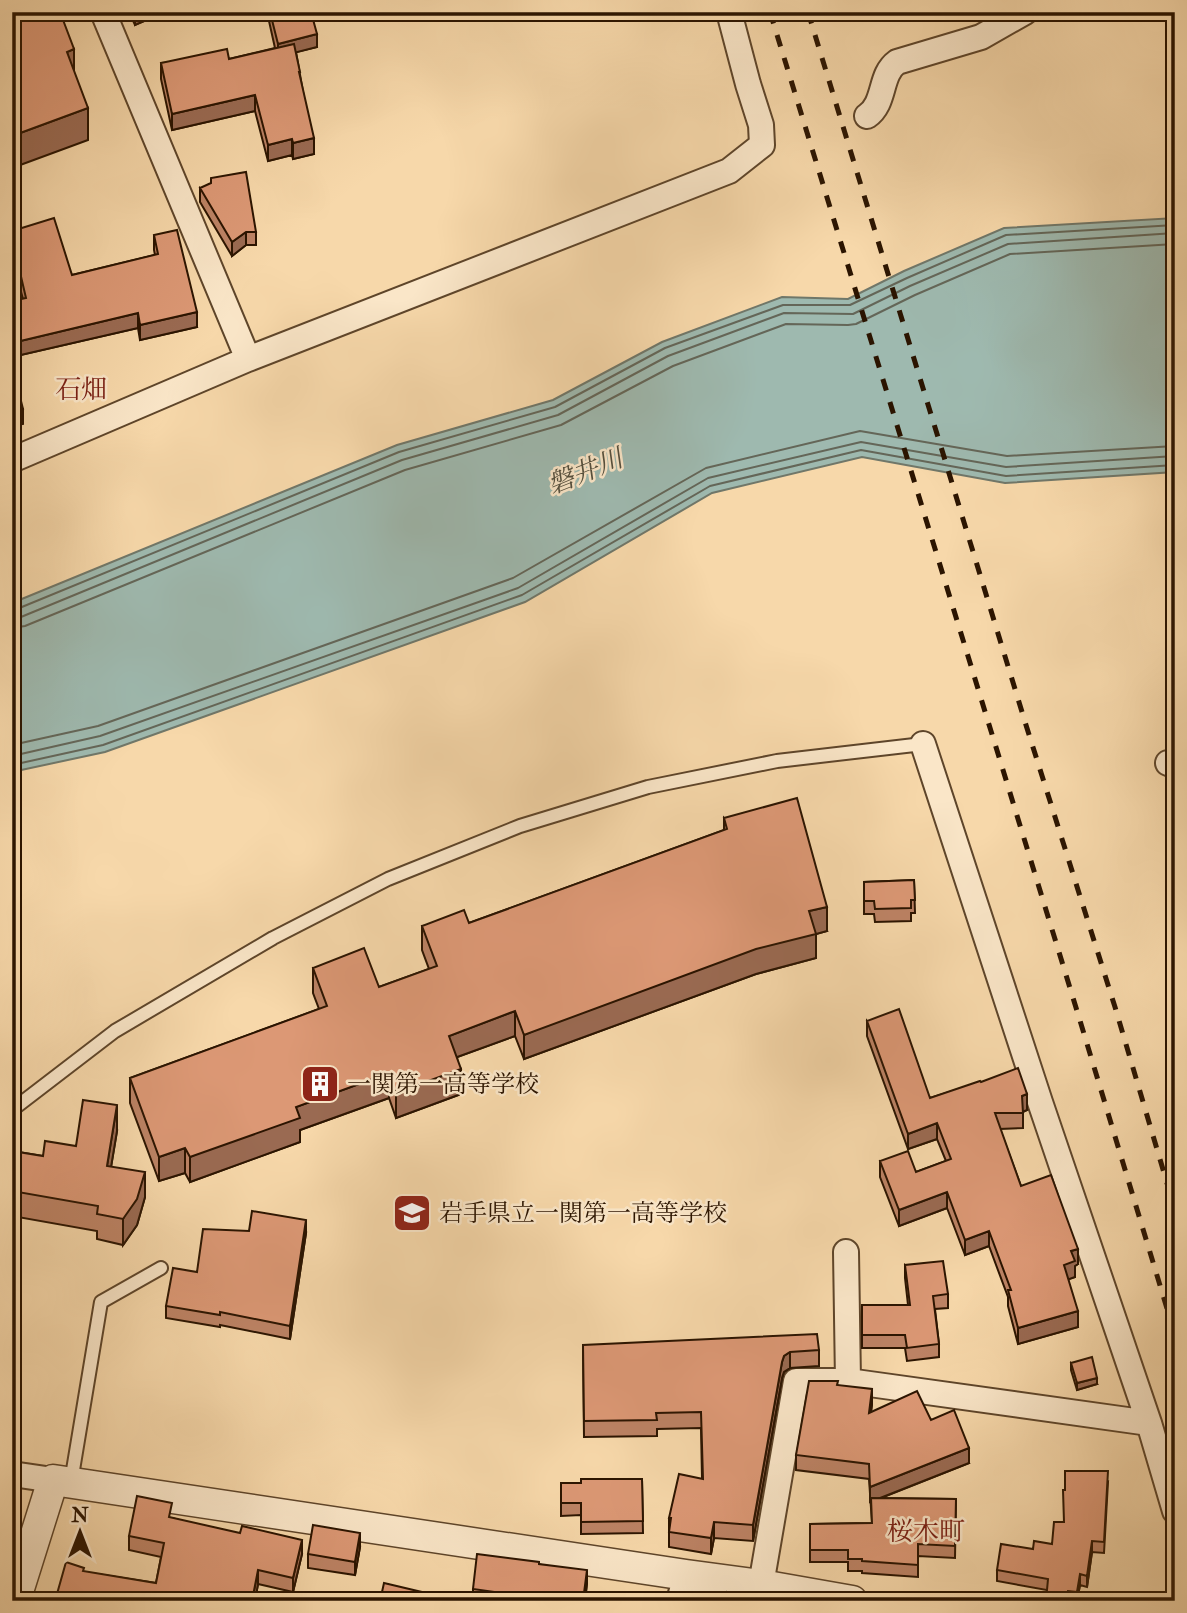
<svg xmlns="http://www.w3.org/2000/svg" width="1187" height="1613" viewBox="0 0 1187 1613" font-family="'IM FELL Double Pica','Noto Serif JP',serif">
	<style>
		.water { fill: #9eb9af; stroke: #707769; stroke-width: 2 }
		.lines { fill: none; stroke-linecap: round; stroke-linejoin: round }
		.shore { stroke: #646658; stroke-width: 2 }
		.service-casing { stroke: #5e452a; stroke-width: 16 }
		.minor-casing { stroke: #5e452a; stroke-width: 28 }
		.tertiary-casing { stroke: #5e452a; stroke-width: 33 }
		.service { stroke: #fae6c8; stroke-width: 12 }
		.minor { stroke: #fae6c8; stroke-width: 24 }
		.tertiary { stroke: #fae6c8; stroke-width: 30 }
		.rail { stroke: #2b1400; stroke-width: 5; stroke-dasharray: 12 12; stroke-linecap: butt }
		.wall { fill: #bd8365; stroke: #2b1400; stroke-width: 2 }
		.shaded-wall { fill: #9a6a52; stroke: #2b1400; stroke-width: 2 }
		.building { fill: #dc9875; stroke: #2b1400; stroke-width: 2 }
		.labels { text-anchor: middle; stroke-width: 5; stroke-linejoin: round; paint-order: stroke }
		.poi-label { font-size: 24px; fill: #2b1400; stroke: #fae6c8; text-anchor: start }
		.neighbourhood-label { font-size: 26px; fill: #7a1f14; stroke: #fae6c8 }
		.water-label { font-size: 26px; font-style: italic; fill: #534e3d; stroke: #fae6c8 }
	</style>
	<rect width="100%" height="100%" fill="#f7d8aa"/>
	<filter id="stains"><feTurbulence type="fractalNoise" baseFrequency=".00286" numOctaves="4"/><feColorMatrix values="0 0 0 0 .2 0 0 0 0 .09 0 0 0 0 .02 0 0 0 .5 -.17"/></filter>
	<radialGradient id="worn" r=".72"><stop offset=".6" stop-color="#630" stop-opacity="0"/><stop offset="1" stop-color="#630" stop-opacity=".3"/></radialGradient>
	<path class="water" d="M1175,218V472L1005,483L862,457L712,493L525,602L105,752L12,772V603L397,445L553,400L662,342L782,297L848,299L904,271L1004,228Z"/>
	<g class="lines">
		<path class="shore" d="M12,609H17L399,452L555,407L665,348L783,305H850L907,278L1006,235L1175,225
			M12,618L21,617L402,460L558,415L668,356L784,313L853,314L910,286L1008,244L1175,233
			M12,628L25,626L405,470L561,425L673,366L786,324L848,325L856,324L915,295L1010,254L1175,244
			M12,745L98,726L513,578L706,468L860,431L1007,456L1175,446
			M12,756L100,736L518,588L708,478L861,442L1006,467L1175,456
			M12,765L103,745L522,595L710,486L861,450L1006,476L1175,465"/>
		<defs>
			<path id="service" d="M12,1110L115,1031L273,938L388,879L520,826L648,787L777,761L923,744
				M71,1482L101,1302L161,1268"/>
			<path id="minor" d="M103,12L248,359
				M867,116C886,103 879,75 897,62L981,37L1025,12
				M12,460L248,359L729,171L762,145L761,125L748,84L729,12
				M923,744L1040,1102L1149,1423L1175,1511
				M1168,763L1175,766
				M846,1252L848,1381
				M12,1474L53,1480
				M761,1585L796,1381H848L1149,1423
				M679,1601L686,1575"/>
			<path id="tertiary" d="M15,1601L53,1480L686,1575L761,1585L852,1601"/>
		</defs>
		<use href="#service" class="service-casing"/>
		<use href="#minor" class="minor-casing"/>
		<use href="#tertiary" class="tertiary-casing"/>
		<use href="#service" class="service"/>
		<use href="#minor" class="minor"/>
		<use href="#tertiary" class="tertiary"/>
		<path class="rail" d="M770,12L1078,1014L1175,1335
			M808,12L1026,725L1115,1007L1175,1210"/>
	</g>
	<path class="wall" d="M129,12H165L135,25Z
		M267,12H311L317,47L296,52L314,154L293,159L292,155L268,161L255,111L172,130L161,79V63L229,59L275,48Z
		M200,188L256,232V245H246L232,256L200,202Z
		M12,231L72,275L155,255L154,250V235L197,327L140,340L138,328L12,357V301L23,299L12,260Z
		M724,818L827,931L816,934V958L756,974L524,1059L515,1036L457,1057L461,1094L396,1118L389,1098L300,1130V1142L190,1182L185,1173L159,1181L130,1103V1078L319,1009L313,993V968L379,987L429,969L422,950V926L469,923L724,830Z
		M914,880L915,913H911V921L875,922L874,914H864V882Z
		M867,1021L930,1098L981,1082L1027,1110L1023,1112V1128L1000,1129L1021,1186L1078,1264L1075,1266V1277L1068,1279L1078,1327L1018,1344L1008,1306V1297L989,1246L965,1255L947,1208L899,1226L880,1177V1161L916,1172L946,1161L937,1139L908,1149L867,1036Z
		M117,1131L111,1167L145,1197L137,1225L123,1245L97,1239V1231L12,1216V1151L43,1156L76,1146Z
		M306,1233L290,1339L220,1325V1327L166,1318V1306L197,1272Z
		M905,1265L948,1294V1308L935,1309L939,1344V1357L907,1361L905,1348H862V1305H908L905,1278Z
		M583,1345L819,1350V1366L790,1368L784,1372L782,1378L753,1541L714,1538L711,1554L669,1547V1518L702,1479L701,1428L657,1429V1436L584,1437Z
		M1071,1363L1097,1384L1077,1390L1071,1370Z
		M837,1385L872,1404L871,1412L931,1420L969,1463L881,1498L956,1499L955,1558L918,1556V1577L862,1573V1571H848V1562H810V1524L872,1523L869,1479L796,1470V1455Z
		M642,1479L643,1533L581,1534V1515L561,1516V1495L581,1483Z
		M1108,1482L1104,1553L1092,1552L1087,1587L1080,1585L1077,1601H1046L1047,1590L997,1581V1570L1033,1549L1052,1544L1063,1522Z
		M172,1518L302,1554L293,1592L258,1584L255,1601L84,1572L156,1583L161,1557L129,1550V1536Z
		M360,1547L355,1575L308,1568V1554Z
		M539,1564L587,1583L585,1601H473V1589Z"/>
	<path class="shaded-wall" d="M135,12H165L135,25Z
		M317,34V47L278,57V44Z
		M74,49V80L67,52Z
		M255,95V111L172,130V114Z
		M88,108V140L12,168V136Z
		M314,138V154L293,159V143Z
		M292,139V155L268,161V145Z
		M246,232V245L232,256V242Z
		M197,312V327L140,340V325Z
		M138,313V328L12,357V343Z
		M23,409V424L12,426V412Z
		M827,907V931L816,934V958L756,974L524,1059V1035L809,911Z
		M515,1011V1036L449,1060V1036Z
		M461,1069V1094L396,1118V1093Z
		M389,1073V1098L300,1130V1142L190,1182V1157L296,1107Z
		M1027,1094V1110L1022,1112V1096Z
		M117,1105V1131L107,1191V1166Z
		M937,1123V1139L908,1149V1134Z
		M185,1148V1173L159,1181V1157Z
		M145,1172V1197L137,1225L123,1245V1219Z
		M947,1192V1208L899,1226V1210Z
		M306,1220V1233L290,1339V1326Z
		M989,1231V1246L965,1255V1240Z
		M1078,1249V1264L1075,1266V1277L1064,1281V1265L1071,1251Z
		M1078,1311V1327L1018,1344V1328Z
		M790,1352V1368L784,1372L782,1378L753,1541V1525L782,1362L784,1356Z
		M1097,1378V1384L1077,1390V1383Z
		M872,1389V1404L869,1428V1413Z
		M969,1448V1463L870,1502V1487Z
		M714,1522V1538L711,1554V1538Z
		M360,1533V1547L355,1575V1562Z
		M302,1540V1554L293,1592V1578Z
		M1092,1541V1552L1087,1587V1576Z
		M258,1570V1584L255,1601H252Z
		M587,1570V1583L585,1601H583Z
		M1080,1574V1585L1077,1601V1592Z"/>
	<path class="building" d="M43,12H60L74,49L67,52L88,108L12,136V24Z
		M270,12H311L317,34L278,44Z
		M294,44L300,72H299L314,138L293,143L292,139L268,145L255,95L172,114L161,63L227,49L229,59Z
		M246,172L256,232H246L232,242L200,188L211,183V178Z
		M54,218L72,275L158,254L154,235L177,230L197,312L140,325L138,313L12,343V301L26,298L19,268L12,246V231Z
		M12,365L23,409L12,412Z
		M797,798L827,907L809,911L816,934L756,949L524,1035L515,1011L449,1036L461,1069L396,1093L389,1073L296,1107L300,1118L190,1157L185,1148L159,1157L130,1078L327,1006L313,968L364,948L379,987L437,966L422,926L464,910L469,923L727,829L724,818Z
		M914,880L915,900H911V908L875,909L874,901H864V882Z
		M899,1009L930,1098L980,1081L981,1082L1018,1068L1027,1094L1022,1096L1023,1113H995L1021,1186L1051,1175L1078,1249L1071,1251L1075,1261L1064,1265L1078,1311L1018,1328L1008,1290H1011L989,1231L965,1240L947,1192L899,1210L880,1161L908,1151L916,1172L951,1159L937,1123L908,1134L867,1021Z
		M83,1100L117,1105L107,1166L145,1172L137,1199L123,1219L97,1214L98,1206L12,1191V1151L43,1156L45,1141L76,1146Z
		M252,1211L306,1220L290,1326L220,1312V1315L166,1306L173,1268L197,1272L203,1229L249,1231Z
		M943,1261L948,1294L933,1296L939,1344L907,1348L905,1335H862V1305H910L905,1265Z
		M817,1334L819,1350L790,1352L784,1356L782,1362L753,1525L714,1522L711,1538L669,1532L671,1518H669L679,1474L703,1479L701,1412L656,1413L657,1420L584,1421L583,1345Z
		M1092,1357L1097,1378L1077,1383L1071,1363Z
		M809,1381H838L837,1385L872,1389L869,1413L917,1391L931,1420L954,1410L969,1448L870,1487L869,1464L796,1455Z
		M1065,1471H1108L1104,1542L1092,1541L1087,1576L1080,1574L1077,1592L1068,1591L1066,1601H1046L1048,1579L997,1570L1001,1544L1033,1549L1034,1541L1052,1544L1054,1522H1064L1063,1490H1065Z
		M581,1479H642L643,1521L581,1522V1503H561V1483H581Z
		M137,1496L172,1503L169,1517L240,1533L242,1526L302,1540L293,1578L258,1570L252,1601H55L66,1562L84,1568L83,1571L156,1583L164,1543L129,1536Z
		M871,1498L956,1499L955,1546L918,1544V1565L862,1561V1559H848V1550H810V1524L872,1523Z
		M313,1525L360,1533L355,1562L308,1554Z
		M477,1554L539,1562V1564L587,1570L583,1601H493L495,1592L473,1589Z
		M384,1583L422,1592L419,1601H380Z
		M727,1592L751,1596V1601H699L701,1593L726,1598Z"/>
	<defs>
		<symbol id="building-square" viewBox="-11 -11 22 22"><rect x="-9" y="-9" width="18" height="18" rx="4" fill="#8f2418" stroke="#fae6c8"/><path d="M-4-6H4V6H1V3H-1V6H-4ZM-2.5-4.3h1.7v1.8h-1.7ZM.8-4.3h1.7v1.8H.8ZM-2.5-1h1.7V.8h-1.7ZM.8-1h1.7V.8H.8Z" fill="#fff"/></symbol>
		<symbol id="school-square" viewBox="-11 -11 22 22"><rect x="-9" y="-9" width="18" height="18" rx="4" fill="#8f2418" stroke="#fae6c8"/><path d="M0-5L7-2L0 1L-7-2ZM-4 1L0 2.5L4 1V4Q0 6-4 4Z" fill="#fff"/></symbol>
	</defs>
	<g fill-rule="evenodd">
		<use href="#building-square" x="298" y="1062" width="44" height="44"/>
		<use href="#school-square" x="390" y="1191" width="44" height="44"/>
	</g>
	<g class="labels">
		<g class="poi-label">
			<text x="347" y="1092">一関第一高等学校</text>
			<text x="439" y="1221">岩手県立一関第一高等学校</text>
		</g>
		<g class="neighbourhood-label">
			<text x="81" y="398">石畑</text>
			<text x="926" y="1540">桜木町</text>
		</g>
		<g class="water-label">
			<text transform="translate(585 471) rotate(-22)" y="9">磐井川</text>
		</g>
	</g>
	<rect width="1187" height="1613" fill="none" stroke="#f7d8aa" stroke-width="42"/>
	<rect x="14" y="14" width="1159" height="1585" fill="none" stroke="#2b1400" stroke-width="3.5"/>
	<rect x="21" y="21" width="1145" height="1571" fill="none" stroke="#2b1400" stroke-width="2"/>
	<g transform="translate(80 1532)" stroke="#fae6c8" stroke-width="5" paint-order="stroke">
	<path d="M0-5L12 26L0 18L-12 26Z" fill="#2b1400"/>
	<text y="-10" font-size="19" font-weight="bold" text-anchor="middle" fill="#2b1400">N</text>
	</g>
	<rect width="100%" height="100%" filter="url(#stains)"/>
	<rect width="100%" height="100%" fill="url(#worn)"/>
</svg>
